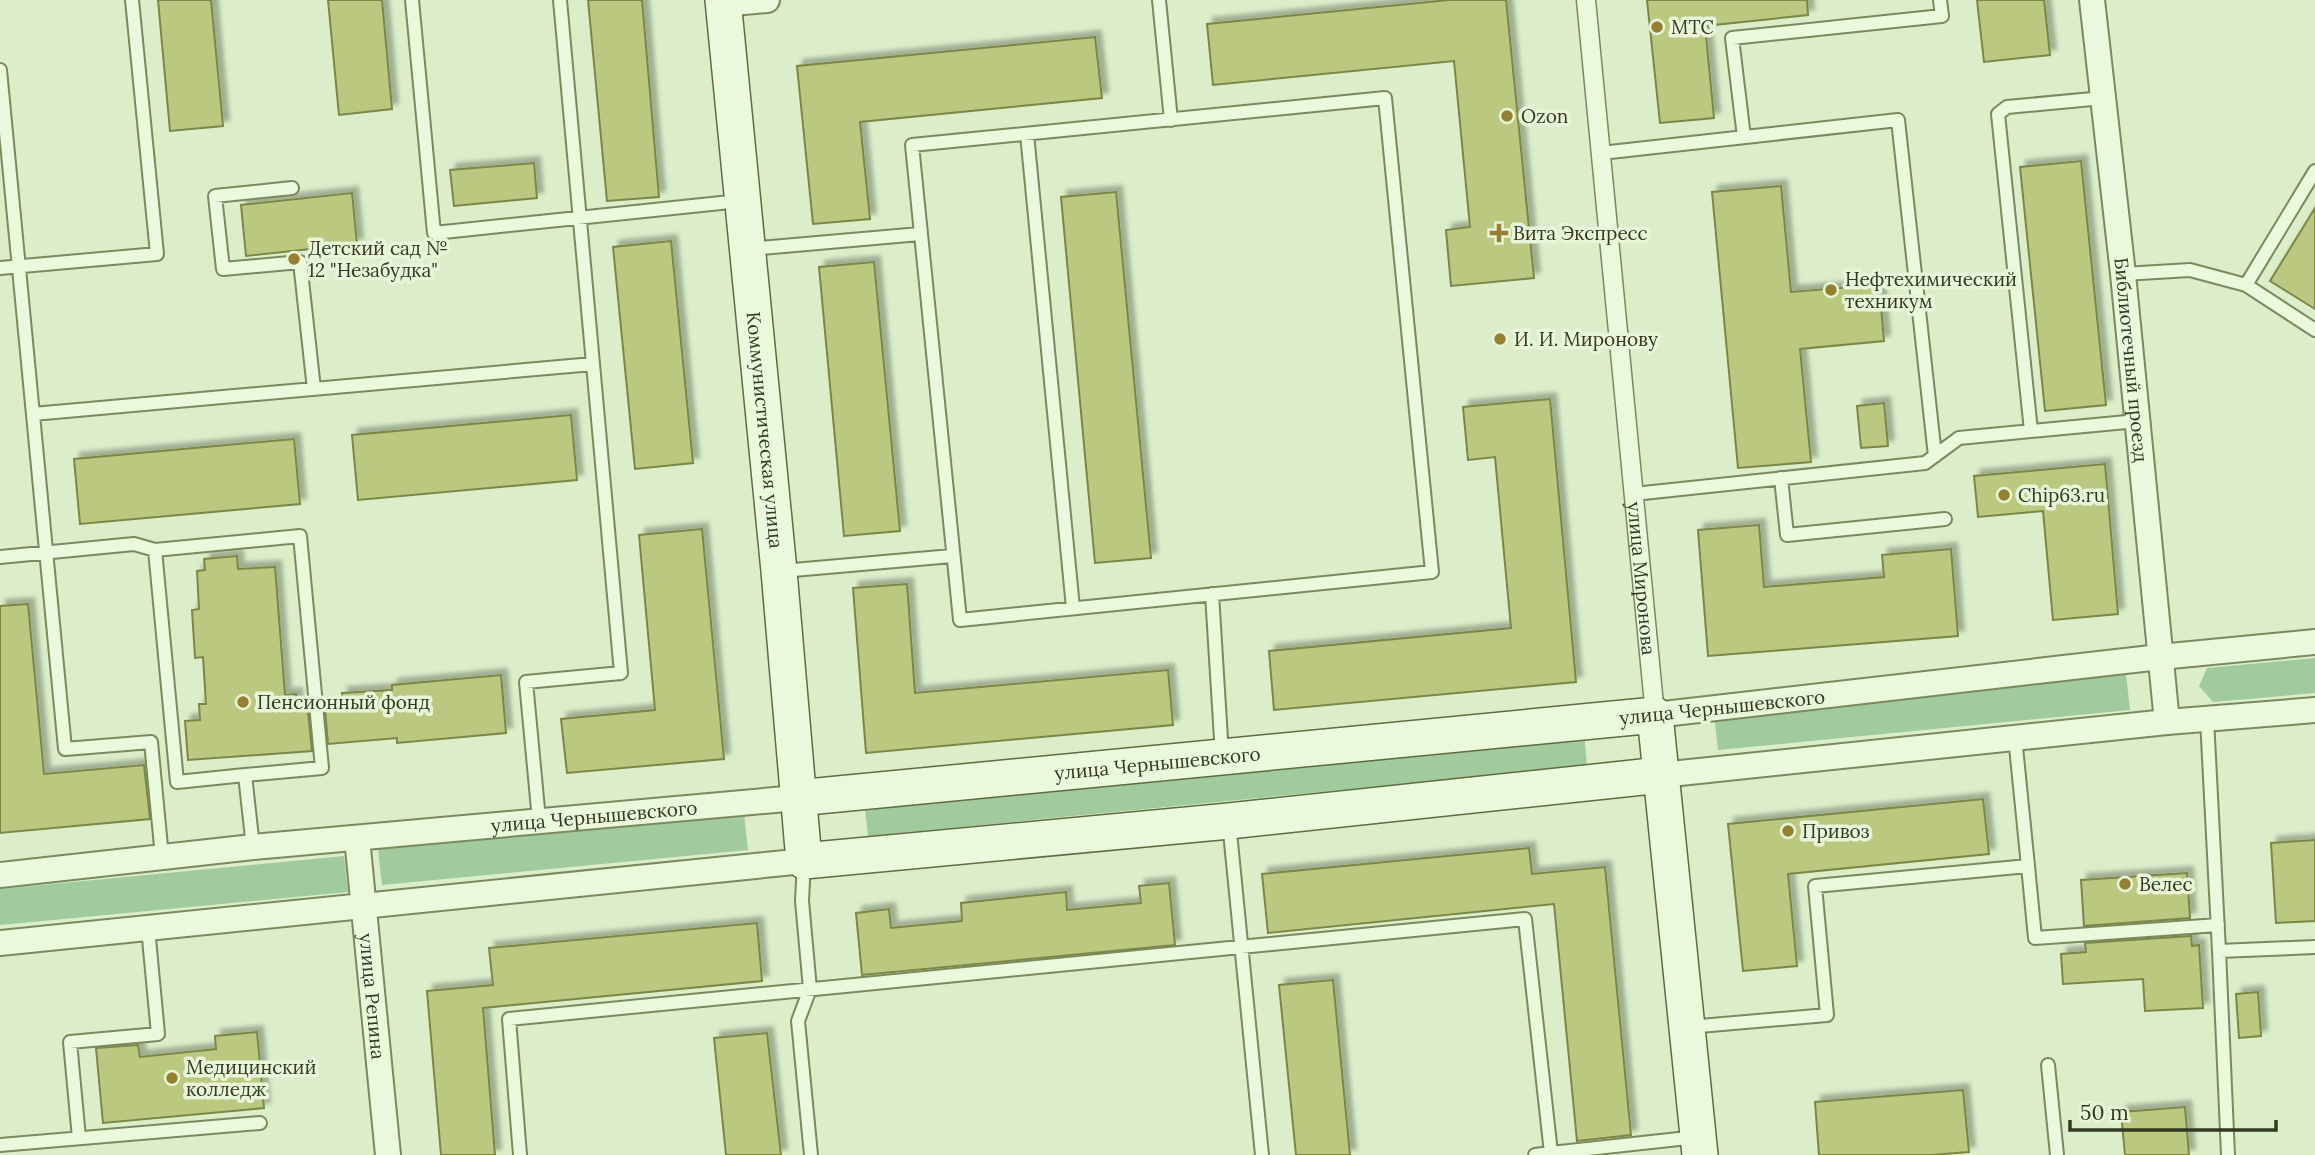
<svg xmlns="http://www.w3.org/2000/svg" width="2315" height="1155" viewBox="0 0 2315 1155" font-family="Lora,serif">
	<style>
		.green { fill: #a1cb9d }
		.building { fill: #bbc980; stroke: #7b8745; stroke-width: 2; filter: url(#shadow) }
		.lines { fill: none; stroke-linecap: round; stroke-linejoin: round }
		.service-casing { stroke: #7b895e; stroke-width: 16 }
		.pedestrian-casing { stroke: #7b895e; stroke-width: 21 }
		.minor-casing { stroke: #7b895e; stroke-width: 28 }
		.secondary-casing { stroke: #5f6b41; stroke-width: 38 }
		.service { stroke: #eaf8dc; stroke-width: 12 }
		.pedestrian { stroke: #eaf8dc; stroke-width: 18 }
		.minor { stroke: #eaf8dc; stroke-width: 24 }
		.secondary { stroke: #eaf8dc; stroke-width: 35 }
		.poi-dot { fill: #957f30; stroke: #e7f5d8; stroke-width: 2.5 }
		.labels { text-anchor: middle; stroke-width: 7; stroke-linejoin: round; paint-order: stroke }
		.poi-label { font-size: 19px; fill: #333a21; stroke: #e7f5d8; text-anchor: start }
		.street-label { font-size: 19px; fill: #333a21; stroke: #e7f5d8 }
	</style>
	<defs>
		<filter id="shadow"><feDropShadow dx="6" dy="-6" stdDeviation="2" flood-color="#0004"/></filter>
	</defs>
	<rect width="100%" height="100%" fill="#dbedc9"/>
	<path class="green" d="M2315,658V693L2213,702L2199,686L2207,668Z
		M2126,674L2130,710L1718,750L1714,714Z
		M1584,731L1587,766L868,836L864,800Z
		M744,814L748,850L382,885L378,849Z
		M344,856L348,892L0,925V889Z"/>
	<path class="building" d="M158,0H211L223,126L170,131Z
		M328,0H382L392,109L339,115Z
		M588,0H642L659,197L607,201Z
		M1449,0H1506L1534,278L1451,286L1446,230L1470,227L1454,61L1213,85L1207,24Z
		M1647,0H1807L1808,15L1705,26L1714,118L1660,123Z
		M1977,0H2044L2050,55L1984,62Z
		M1095,37L1102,98L860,122L870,219L813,224L797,66Z
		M2081,161L2106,405L2045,411L2020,167Z
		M534,163L537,198L454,206L450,170Z
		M1781,186L1791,292L1879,285L1884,341L1800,349L1811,462L1738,468L1712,192Z
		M1116,192L1151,558L1095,563L1061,197Z
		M352,193L357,244L246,256L241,205Z
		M2315,208V309L2270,281Z
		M671,241L693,463L635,469L613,247Z
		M874,262L900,531L844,536L819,267Z
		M1550,399L1576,682L1274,710L1269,651L1511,628L1495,457L1468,460L1463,407Z
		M1884,403L1888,446L1861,448L1857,406Z
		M571,415L577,480L358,500L352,435Z
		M294,439L300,504L80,524L74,459Z
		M2105,464L2118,614L2053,620L2043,511L1978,517L1974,476Z
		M1759,525L1764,587L1884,577L1882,555L1951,549L1958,636L1708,656L1698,530Z
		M702,529L724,759L567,773L561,719L655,710L639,535Z
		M237,556L238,569L275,567L285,695L296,694L297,711H308L312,751L188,760L185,721L200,720L199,704H206L203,657L195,658L192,610L199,609L197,571L205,570L204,559Z
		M907,584L915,693L1168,670L1173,725L866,753L853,588Z
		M28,604L44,774L144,765L150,819L0,833V606Z
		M501,675L506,733L397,743V738L328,744L325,710L343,709L342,693L392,690V685Z
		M1983,799L1989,854L1788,874L1797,966L1743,971L1728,824Z
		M2315,840V921L2276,923L2271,843Z
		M1529,848L1532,874L1605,867L1631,1135L1577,1141L1554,904L1268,933L1262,874Z
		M2187,873L2190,918L2084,926L2081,880Z
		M1169,883L1175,945L862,975L856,913L889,909L891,928L962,921L961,903L1066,892L1067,910L1141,903L1139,886Z
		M757,923L762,981L483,1008L495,1155H441L427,991L493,985L489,948Z
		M2191,936L2192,946L2199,945L2203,1008L2145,1011L2143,979L2063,984L2061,954L2086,952L2085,943Z
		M1333,980L1350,1155H1296L1279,985Z
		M2258,992L2261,1036L2239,1038L2236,994Z
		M257,1032L264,1108L103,1123L96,1048L138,1045L140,1057L216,1049L215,1036Z
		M767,1033L781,1155H726L714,1038Z
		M1963,1090L1969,1152L1931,1155H1819L1815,1102Z
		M2185,1107L2189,1155H2125L2121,1112Z"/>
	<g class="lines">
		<defs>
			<path id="service" d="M412,0L434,233L740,201
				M1159,0L1171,120
				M0,70L65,749L151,742L162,857
				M1385,98L1432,572L960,620L912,145Z
				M1027,134L1073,608
				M1744,137L1732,38L1942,16L1940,0
				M1601,153L1898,120L1935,456
				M292,188L215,196L223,269L300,262L314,389
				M749,249L920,234
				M0,268L157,254L132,0
				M2123,274L2190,270L2246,285L2315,330
				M2246,285L2315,171
				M33,414L593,364
				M2031,431L1998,114L2007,107L2103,98
				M1781,478L1787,535L1945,519
				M1634,494L1925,463L1959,438L2137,421
				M0,557L134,544L155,550
				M782,571L952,556
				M1212,594L1222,755
				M2207,719L2219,951L2315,947
				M245,775L177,782L155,550L300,536L322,768L245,775L253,847
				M539,820L526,682L621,673L560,0
				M1229,822L1262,1155
				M804,861L802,901L810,989L798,1021L811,1155
				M2028,866L2035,938L2218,925
				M2219,951L2228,1155
				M1688,1027L1827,1015L1815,886L2028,866L2015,737
				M2048,1065L2057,1155
				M79,1138L70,1042L158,1034L148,928
				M0,1145L260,1123
				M520,1155L509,1019L1525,919L1551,1153L1697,1137
				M1535,1155L1551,1153"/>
			<g id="pedestrian">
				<path id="s1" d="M1586,0L1655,715"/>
			</g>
			<g id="minor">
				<path id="s2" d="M2092,0L2123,274L2167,722"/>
				<path d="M723,4L767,0"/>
				<path d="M1655,715L2160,657L2315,642"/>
				<path d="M1661,775L2167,722L2315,710"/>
				<path id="s3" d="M357,838L388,1155"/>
				<path id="s4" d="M0,875L253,847L797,798"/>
				<path d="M0,943L804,861"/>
			</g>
			<g id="secondary">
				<path id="s5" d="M723,0L779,571L804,861L1229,821L1661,775"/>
				<path id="s6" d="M797,798L1655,715L1700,1155"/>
			</g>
		</defs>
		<use href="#service" class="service-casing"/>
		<use href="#pedestrian" class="pedestrian-casing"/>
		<use href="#minor" class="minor-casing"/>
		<use href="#secondary" class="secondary-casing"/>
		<use href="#service" class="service"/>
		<use href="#pedestrian" class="pedestrian"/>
		<use href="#minor" class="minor"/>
		<use href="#secondary" class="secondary"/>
	</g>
	<g class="poi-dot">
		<circle cx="1657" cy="27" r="7"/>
		<circle cx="1507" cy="116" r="7"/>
		<path d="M1495.5 222.5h7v7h7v7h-7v7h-7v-7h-7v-7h7z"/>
		<circle cx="294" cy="259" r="7"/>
		<circle cx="1831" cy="290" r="7"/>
		<circle cx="1500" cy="339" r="7"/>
		<circle cx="2004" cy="495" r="7"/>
		<circle cx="243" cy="702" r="7"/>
		<circle cx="1788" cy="831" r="7"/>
		<circle cx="2125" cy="884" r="7"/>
		<circle cx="172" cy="1078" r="7"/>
	</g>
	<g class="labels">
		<g class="poi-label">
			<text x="1671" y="34">МТС</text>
			<text x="1521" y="123">Ozon</text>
			<text x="1513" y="240">Вита Экспресс</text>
			<text x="308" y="255">Детский сад №<tspan x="308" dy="22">12 "Незабудка"</tspan></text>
			<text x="1845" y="286">Нефтехимический<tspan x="1845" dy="22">техникум</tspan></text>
			<text x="1514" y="346">И. И. Миронову</text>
			<text x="2018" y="502">Chip63.ru</text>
			<text x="257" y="709">Пенсионный фонд</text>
			<text x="1802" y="838">Привоз</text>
			<text x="2139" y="891">Велес</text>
			<text x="186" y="1074">Медицинский<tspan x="186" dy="22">колледж</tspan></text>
		</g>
		<g class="street-label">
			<text dy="7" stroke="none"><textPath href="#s2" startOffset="362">Библиотечный проезд</textPath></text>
			<text dy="7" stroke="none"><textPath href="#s5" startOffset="432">Коммунистическая улица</textPath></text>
			<text dy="7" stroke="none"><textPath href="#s1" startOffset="581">улица Миронова</textPath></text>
			<text transform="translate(1722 707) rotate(-6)" y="7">улица Чернышевского</text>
			<text dy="7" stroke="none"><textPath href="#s6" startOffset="362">улица Чернышевского</textPath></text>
			<text dy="7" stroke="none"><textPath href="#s4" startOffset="597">улица Чернышевского</textPath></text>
			<text dy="7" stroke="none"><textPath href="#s3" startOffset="159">улица Репина</textPath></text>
		</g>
	</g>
	<path d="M2070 1120v10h206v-10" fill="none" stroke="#333a21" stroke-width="3.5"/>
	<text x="2080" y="1120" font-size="21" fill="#333a21" stroke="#e7f5d8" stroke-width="5" paint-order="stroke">50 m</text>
</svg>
